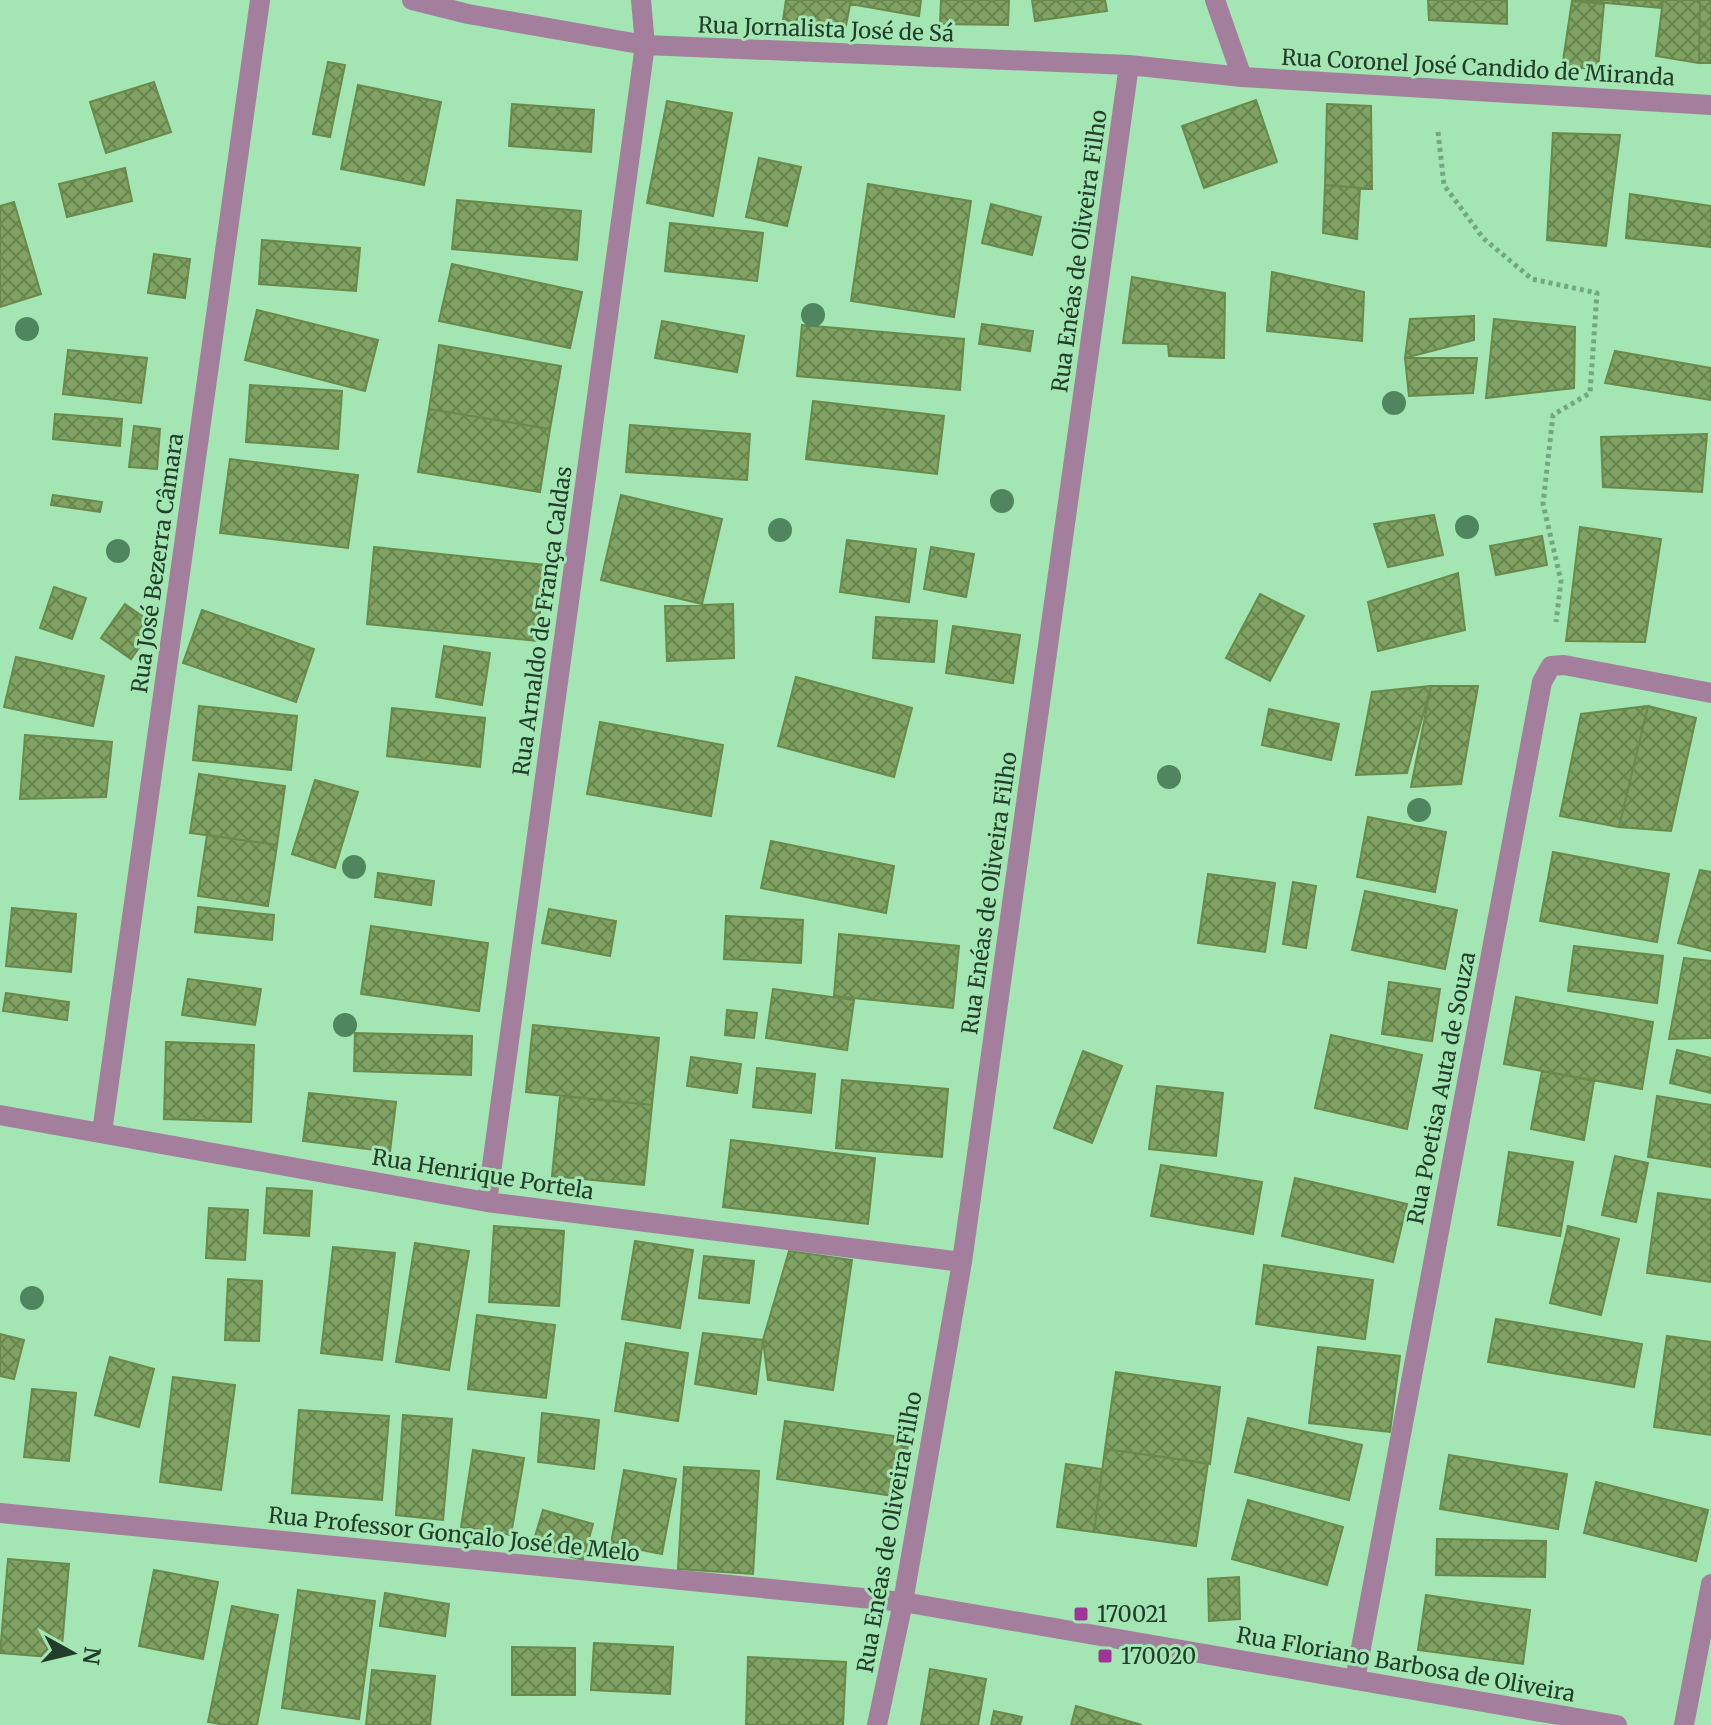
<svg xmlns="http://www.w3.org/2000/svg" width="1711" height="1725" viewBox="0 0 1711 1725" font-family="Merriweather,serif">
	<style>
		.building { fill: url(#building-cross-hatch); stroke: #698a4b; stroke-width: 2 }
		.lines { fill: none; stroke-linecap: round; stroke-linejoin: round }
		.path { stroke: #73a780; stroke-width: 5; stroke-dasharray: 4 4; stroke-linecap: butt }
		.minor { stroke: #a37e9d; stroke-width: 20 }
		.tree { fill: #50865f }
		.poi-dot { fill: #9f3596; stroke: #a3e6b3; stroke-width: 3 }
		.labels { text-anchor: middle; stroke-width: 6; stroke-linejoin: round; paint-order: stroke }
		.street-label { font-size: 22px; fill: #223d29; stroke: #a3e6b3 }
		.poi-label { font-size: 22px; fill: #223d29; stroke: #a3e6b3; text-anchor: start }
	</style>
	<defs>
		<pattern id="building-cross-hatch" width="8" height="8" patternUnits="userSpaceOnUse" patternTransform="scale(2)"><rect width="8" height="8" fill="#80a262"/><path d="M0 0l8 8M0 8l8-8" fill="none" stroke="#688551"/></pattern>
	</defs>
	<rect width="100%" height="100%" fill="#a3e6b3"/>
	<path class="building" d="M786,0H851L845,30L783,20Z
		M851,0H921L919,16L850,4Z
		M941,0H1009L1008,25L940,24Z
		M1032,0H1105L1107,11L1035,21Z
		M1428,0H1507V24L1429,20Z
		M1573,0H1663L1661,8Z
		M1663,0H1700L1699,63L1656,56Z
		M1700,0H1711V63H1699Z
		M1572,1L1604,4L1598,69L1562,67Z
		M328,62L345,65L330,137L313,134Z
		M154,82L171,132L106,153L90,102Z
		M358,85L441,102L424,185L341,169Z
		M1256,100L1277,162L1204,188L1182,126Z
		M667,101L732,113L713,216L647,203Z
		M512,104L594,110L591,152L509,146Z
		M1327,104L1371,106L1372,189L1325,185Z
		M1553,133L1620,135L1606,246L1547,240Z
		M759,158L801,167L787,226L746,217Z
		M125,168L132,201L67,217L59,184Z
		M868,184L971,201L954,317L851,301Z
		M1325,185L1360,188L1357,239L1323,233Z
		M1630,194L1711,206V247L1626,238Z
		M457,200L581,211L577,260L452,249Z
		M14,202L41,294L0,307V206Z
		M991,204L1041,217L1032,255L982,243Z
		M670,223L763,233L757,281L665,271Z
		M262,240L360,248L356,291L259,284Z
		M154,254L190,259L185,298L148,293Z
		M452,264L582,292L570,348L439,321Z
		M1272,272L1364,292L1362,341L1267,331Z
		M1132,277L1225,293L1224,358L1169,356L1168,344L1123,343Z
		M257,310L378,340L365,391L245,360Z
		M1474,316V340L1405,358L1410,319Z
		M1494,319L1575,327L1574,388L1486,398Z
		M662,321L744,336L737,372L655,358Z
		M982,324L1033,331L1030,351L979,344Z
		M802,325L964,339L960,390L797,376Z
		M439,345L561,366L550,429L429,409Z
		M68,350L147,358L141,403L63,394Z
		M1615,351L1711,368V400L1605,383Z
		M1405,358H1477L1473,393L1409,396Z
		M250,385L342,391L338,449L246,442Z
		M813,401L944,416L937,474L806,459Z
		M429,409L550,429L540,492L418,472Z
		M55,414L122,419L120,446L53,439Z
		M630,425L750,434L747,480L626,472Z
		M134,426L160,429L157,469L129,467Z
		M1707,434L1702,492L1603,487L1601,437Z
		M230,459L358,475L348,548L220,533Z
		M53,495L102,502L100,512L51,505Z
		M621,495L722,519L702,604L601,580Z
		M1434,515L1443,555L1388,567L1374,524Z
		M1580,527L1661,539L1645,642L1566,641Z
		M1542,536L1547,565L1496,575L1490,546Z
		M847,540L916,549L909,602L840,592Z
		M374,547L545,565L537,641L367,624Z
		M931,547L974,554L966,597L924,589Z
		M1458,573L1465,630L1378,651L1368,602Z
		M54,587L86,598L72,639L40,628Z
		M1260,594L1304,616L1270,681L1226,658Z
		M125,604L155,625L131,659L101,638Z
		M733,604L734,658L667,661L665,606Z
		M202,610L314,649L296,702L183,663Z
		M876,617L937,621L934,662L873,658Z
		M953,626L1020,635L1013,683L946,673Z
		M444,646L490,653L482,705L436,697Z
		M16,657L104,676L93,726L4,707Z
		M796,677L912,708L894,777L778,746Z
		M1431,686L1407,773L1356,775L1372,692Z
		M1431,686H1478L1461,784L1411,787Z
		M199,706L297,716L291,770L193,760Z
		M1648,706L1619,827L1560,816L1581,714Z
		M1648,706L1696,718L1671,831L1619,827Z
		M392,708L485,718L480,767L387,756Z
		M1269,709L1339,724L1331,760L1262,745Z
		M600,722L723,745L711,816L587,794Z
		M25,735L112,742L106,797L20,799Z
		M199,774L285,786L277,845L190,833Z
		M315,780L358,792L335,868L292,854Z
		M1368,817L1446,832L1435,892L1357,877Z
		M207,835L277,845L268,906L198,896Z
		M771,841L894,866L886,913L761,888Z
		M1553,852L1669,874L1657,942L1540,921Z
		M1700,870L1711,872V951L1678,943Z
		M378,873L434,881L431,905L375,897Z
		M1208,874L1275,883L1265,952L1198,943Z
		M1293,882L1316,886L1306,948L1283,944Z
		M1365,891L1457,910L1445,969L1352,950Z
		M198,907L274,915L272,940L195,932Z
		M12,908L76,914L71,972L6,966Z
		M549,909L616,921L610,956L542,943Z
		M726,916L803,920L801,963L724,959Z
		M371,926L488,943L479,1011L361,994Z
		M839,934L959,946L953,1008L834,996Z
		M1574,946L1663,956L1657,1003L1568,991Z
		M1684,958L1711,961V1038L1669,1039Z
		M188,979L261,989L255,1025L182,1015Z
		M1389,982L1440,989L1432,1041L1382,1034Z
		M773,989L854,1000L847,1050L766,1038Z
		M6,993L69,1002L67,1020L3,1011Z
		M1516,997L1653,1022L1642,1089L1504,1064Z
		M727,1010L757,1013L754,1038L725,1035Z
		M533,1025L659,1038L652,1105L526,1092Z
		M355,1033L472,1036L471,1075L354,1071Z
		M1331,1035L1422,1055L1407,1129L1315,1108Z
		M166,1042L254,1045L251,1122L164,1119Z
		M1677,1050L1711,1058V1093L1670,1083Z
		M1083,1051L1122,1066L1092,1143L1054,1128Z
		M691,1057L741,1064L737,1093L687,1086Z
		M757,1068L815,1074L811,1113L753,1107Z
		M1542,1071L1594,1081L1584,1140L1531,1129Z
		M842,1080L948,1089L942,1157L836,1148Z
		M1157,1086L1223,1093L1216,1156L1149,1149Z
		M309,1093L396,1102L390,1152L303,1141Z
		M560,1096L652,1105L644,1185L552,1176Z
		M1657,1096L1711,1105V1167L1648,1157Z
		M731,1140L875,1158L868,1224L723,1207Z
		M1509,1152L1573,1162L1560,1236L1498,1225Z
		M1615,1156L1648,1163L1636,1222L1602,1215Z
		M1161,1165L1262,1182L1253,1234L1151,1216Z
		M1295,1178L1407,1204L1393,1262L1282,1236Z
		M267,1188L312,1191L309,1236L264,1233Z
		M1658,1193L1711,1200V1282L1647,1273Z
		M209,1208L248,1210L245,1260L206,1258Z
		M494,1226L564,1231L559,1306L489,1302Z
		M1568,1226L1619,1239L1601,1315L1550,1303Z
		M635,1241L693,1250L680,1328L622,1319Z
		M415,1243L469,1251L449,1370L396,1362Z
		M333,1247L395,1253L382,1360L321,1353Z
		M789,1251L852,1260L833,1390L768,1380L763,1340Z
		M704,1256L754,1261L749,1303L699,1298Z
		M1264,1265L1373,1280L1365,1339L1256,1324Z
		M228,1279L262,1281L259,1341L225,1340Z
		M477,1315L555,1325L546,1398L468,1389Z
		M1496,1319L1642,1344L1634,1387L1488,1362Z
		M703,1333L763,1340L756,1394L695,1384Z
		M0,1334L24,1340L14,1379L0,1376Z
		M1667,1336L1711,1342V1435L1654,1427Z
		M626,1343L688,1353L678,1421L615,1411Z
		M1318,1347L1400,1356L1390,1432L1309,1423Z
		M110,1357L154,1369L139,1427L95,1415Z
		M1116,1372L1220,1387L1210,1464L1105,1449Z
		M173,1377L235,1385L221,1490L160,1482Z
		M32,1389L76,1393L69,1461L24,1457Z
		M299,1410L389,1416L382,1500L292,1493Z
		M542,1413L599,1420L594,1469L538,1462Z
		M403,1415L452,1419L443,1520L396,1515Z
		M1248,1418L1362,1445L1349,1500L1235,1472Z
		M785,1421L909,1438L901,1497L777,1479Z
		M1105,1449L1208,1463L1196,1546L1094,1532Z
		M473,1450L524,1458L511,1535L461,1527Z
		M1449,1455L1567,1474L1558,1529L1440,1509Z
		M1066,1464L1102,1469L1094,1532L1057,1527Z
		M684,1467L759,1471L753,1574L678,1569Z
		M624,1470L676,1479L662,1554L611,1544Z
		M1596,1482L1708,1510L1696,1561L1584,1533Z
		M1248,1500L1343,1527L1327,1585L1232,1559Z
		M543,1510L593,1524L583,1560L532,1546Z
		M1437,1539L1546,1541L1545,1577L1436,1575Z
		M8,1559L69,1564L61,1658L0,1653Z
		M154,1570L218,1582L203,1659L139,1646Z
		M1239,1577L1240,1619L1209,1621L1208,1579Z
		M298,1590L375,1601L359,1719L282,1708Z
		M385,1593L449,1604L445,1636L380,1626Z
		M1426,1595L1530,1610L1523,1664L1418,1650Z
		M232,1606L278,1615L257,1725H226L208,1722Z
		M594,1643L673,1647L670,1694L591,1690Z
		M512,1647L575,1648V1695H512Z
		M748,1657L846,1662L843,1725H746Z
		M930,1669L986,1679L978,1725H921Z
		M372,1670L435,1676L430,1725H366Z
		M1076,1706L1142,1725H1071Z
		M994,1711L1022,1717L1020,1725H991Z"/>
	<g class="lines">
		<path class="path" d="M1438,132L1444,185L1483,238L1532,279L1597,293L1590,393L1553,415L1543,504L1561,581L1556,622"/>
		<path class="minor" d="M412,0L468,14L645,45L1129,65L1242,77L1711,105
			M1215,0L1242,77
			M0,1115L487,1202L962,1262
			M102,1132L260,0
			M487,1202L645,45L641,0
			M0,1513L903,1602L1617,1725
			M1355,1680L1542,682L1551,666L1564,665L1711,693
			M877,1725L903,1602L962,1262L1129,65
			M1684,1725L1711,1584"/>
	</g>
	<g class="tree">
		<circle cx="813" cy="315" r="12"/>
		<circle cx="27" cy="329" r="12"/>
		<circle cx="1394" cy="403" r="12"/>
		<circle cx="1002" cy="501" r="12"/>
		<circle cx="1467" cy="527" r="12"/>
		<circle cx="780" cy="530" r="12"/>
		<circle cx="118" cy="551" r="12"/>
		<circle cx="1169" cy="777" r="12"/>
		<circle cx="1419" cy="810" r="12"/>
		<circle cx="354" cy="867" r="12"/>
		<circle cx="345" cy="1025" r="12"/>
		<circle cx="32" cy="1298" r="12"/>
	</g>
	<g class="poi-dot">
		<rect x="1073" y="1606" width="16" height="16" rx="4"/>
		<rect x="1097" y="1648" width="16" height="16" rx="4"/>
	</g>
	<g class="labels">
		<g class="street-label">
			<text transform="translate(826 29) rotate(2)" y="8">Rua Jornalista José de Sá</text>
			<text transform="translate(1478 67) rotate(3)" y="8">Rua Coronel José Candido de Miranda</text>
			<text transform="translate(1079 251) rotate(-82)" y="8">Rua Enéas de Oliveira Filho</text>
			<text transform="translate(157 563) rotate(-82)" y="8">Rua José Bezerra Câmara</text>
			<text transform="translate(542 621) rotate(-82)" y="8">Rua Arnaldo de França Caldas</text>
			<text transform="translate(989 893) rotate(-82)" y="8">Rua Enéas de Oliveira Filho</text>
			<text transform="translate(1441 1088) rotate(-79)" y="8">Rua Poetisa Auta de Souza</text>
			<text transform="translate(483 1174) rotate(9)" y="8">Rua Henrique Portela</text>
			<text transform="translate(889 1532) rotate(-80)" y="8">Rua Enéas de Oliveira Filho</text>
			<text transform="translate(454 1534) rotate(6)" y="8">Rua Professor Gonçalo José de Melo</text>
			<text transform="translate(1406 1664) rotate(10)" y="8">Rua Floriano Barbosa de Oliveira</text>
		</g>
		<g class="poi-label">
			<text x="1097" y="1622">170021</text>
			<text x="1121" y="1664">170020</text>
		</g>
	</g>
	<g transform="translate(72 1653) rotate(98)" stroke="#a3e6b3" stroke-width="6" paint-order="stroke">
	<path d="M0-6L14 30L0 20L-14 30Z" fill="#223d29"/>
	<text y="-12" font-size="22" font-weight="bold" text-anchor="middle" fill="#223d29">N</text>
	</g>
</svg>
